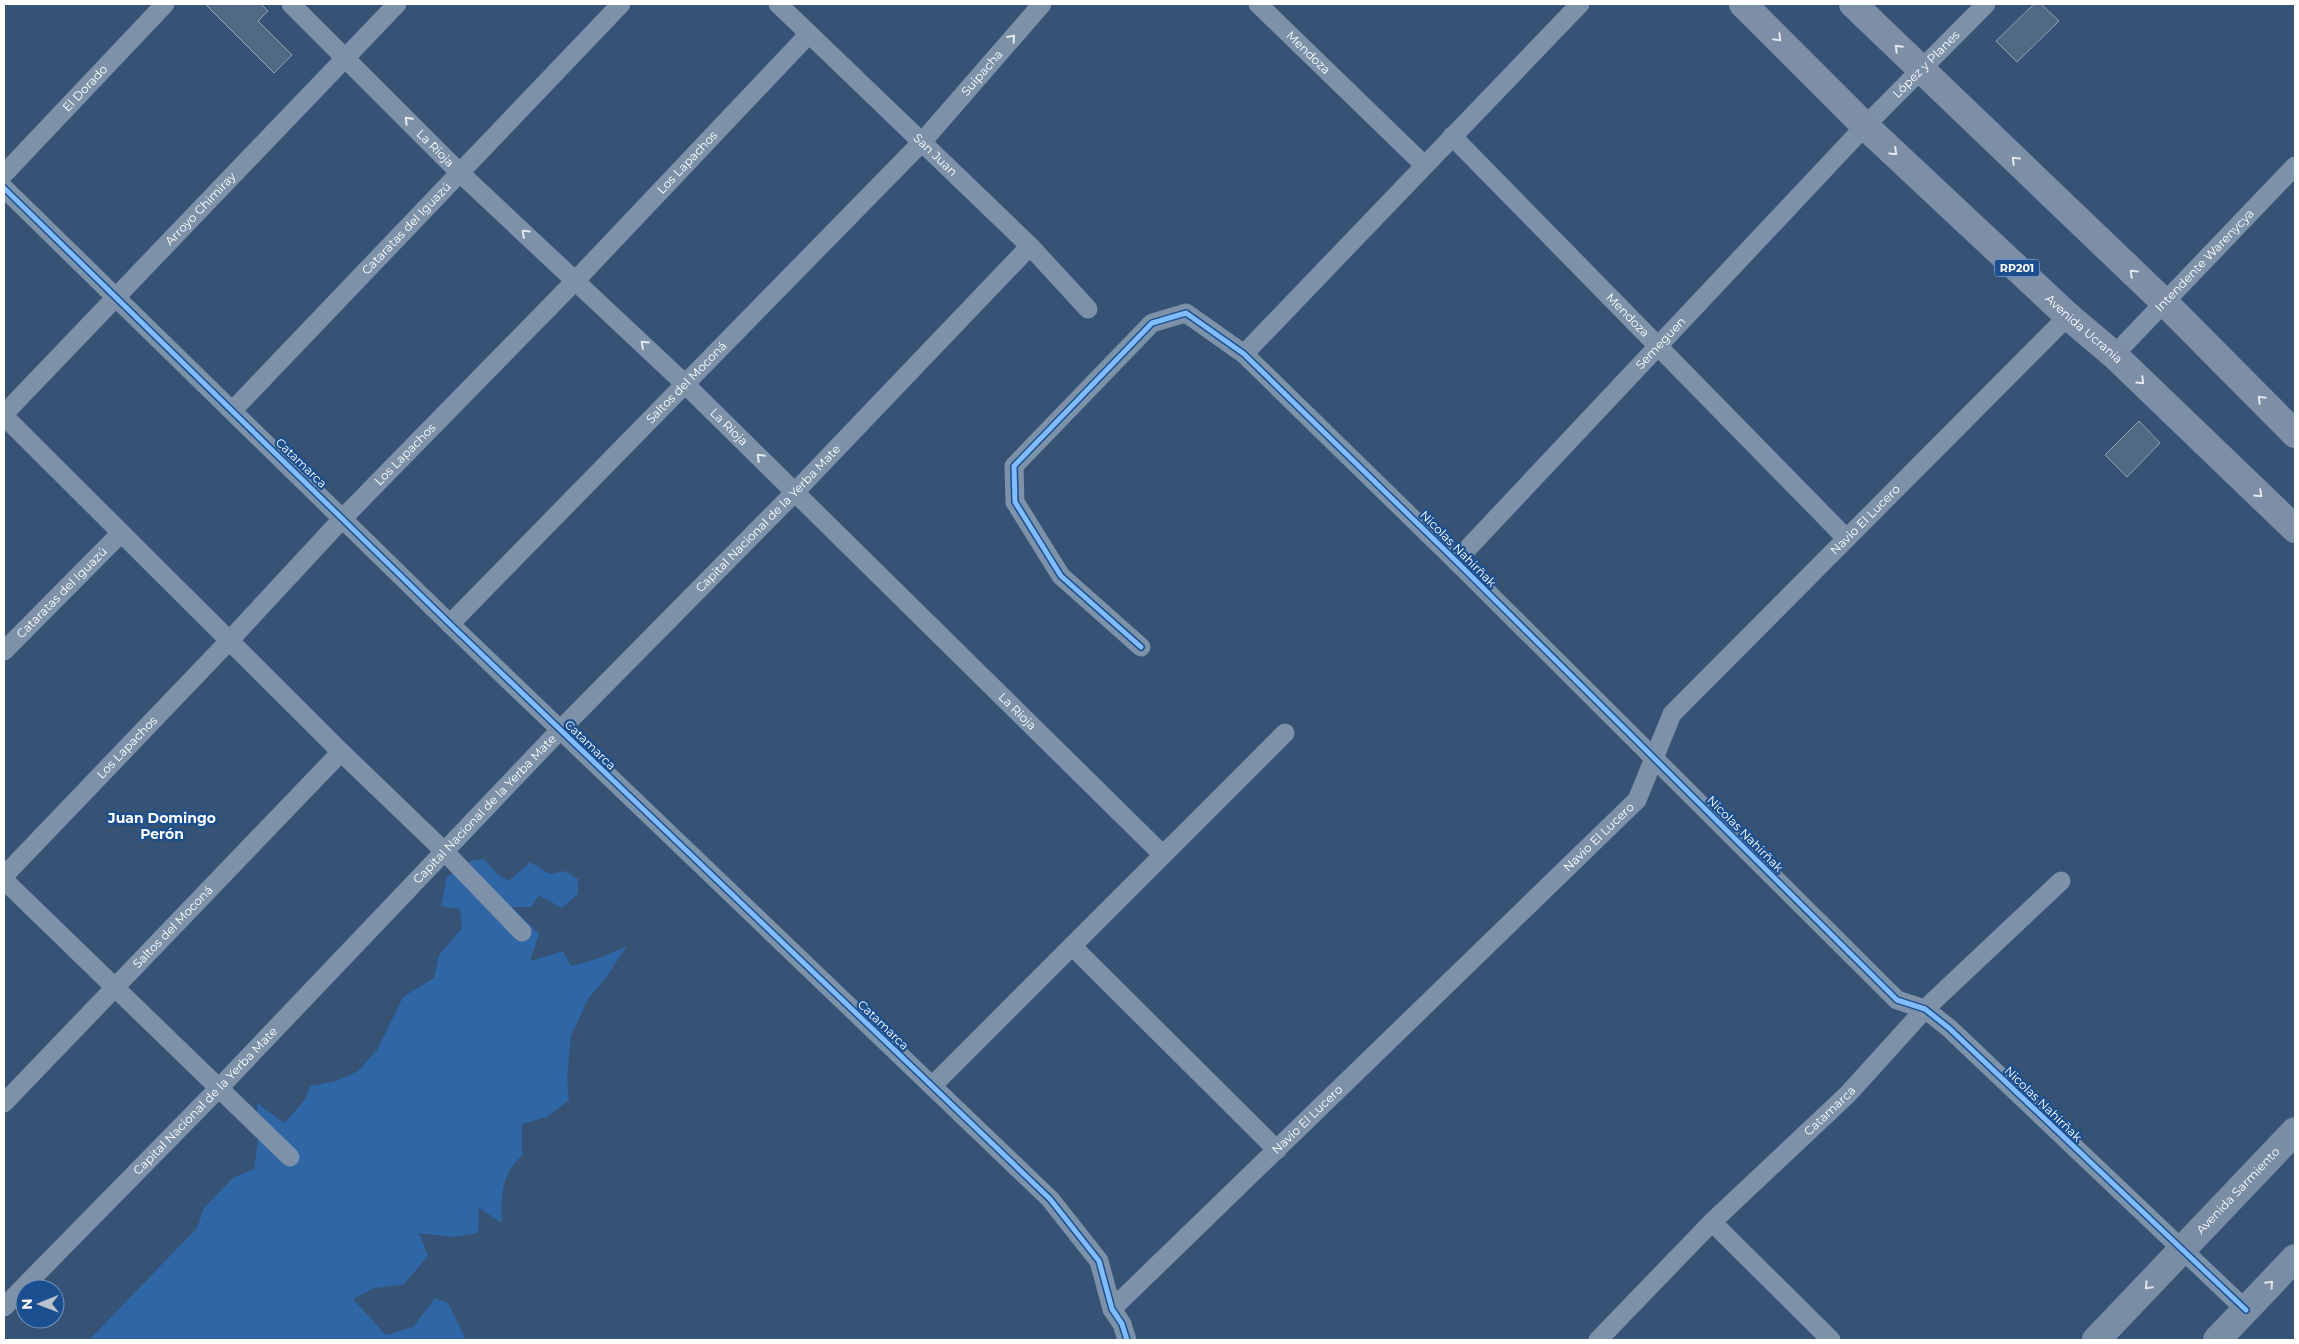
<svg xmlns="http://www.w3.org/2000/svg" width="2299" height="1344" viewBox="0 0 2299 1344" font-family="Montserrat,sans-serif">
	<style>
		.green { fill: #2f66a5 }
		.building { fill: #526984; stroke: #92a2b6 }
		.lines { fill: none; stroke-linecap: round; stroke-linejoin: round }
		.minor { stroke: #7d92a8; stroke-width: 19 }
		.secondary { stroke: #798da4; stroke-width: 28 }
		.primary { stroke: #7d8ea7; stroke-width: 28 }
		.cycleway-casing { stroke: #1b4f8f; stroke-width: 8 }
		.cycleway { stroke: #80bcff; stroke-width: 5 }
		.oneway { stroke: #e5e9ee }
		.oneway2 { stroke: #e5e8ed }
		.oneway3 { stroke: #dee2e8 }
		.labels { text-anchor: middle; stroke-width: 4.5; stroke-linejoin: round; paint-order: stroke }
		.shield { fill: #1b4f8f; stroke: #bbcadd; stroke-width: 1 }
		.shield-label { font-size: 11px; font-weight: bold; fill: #fff }
		.street-label { font-size: 12px; fill: #fff; stroke: #1b4f8f }
		.neighbourhood-label { font-size: 14px; font-weight: bold; fill: #fff; stroke: #1b4f8f }
	</style>
	<rect width="100%" height="100%" fill="#365274"/>
	<path class="green" d="M484,859L498,875L509,881L530,862L550,874L565,871L578,879V894L562,908L539,895L531,907H512L539,934L530,961L563,951L571,966L600,958L627,946L608,975L588,999L571,1036L567,1078L569,1100L547,1117L522,1124V1156C501,1173 501,1197 502,1223L479,1208L478,1233L451,1237L419,1233L428,1256L403,1285L374,1288L353,1299L386,1335L413,1327L435,1298L448,1303L465,1338L463,1340H89L197,1228L204,1208L234,1177L254,1169L258,1141L257,1103L284,1123L304,1101L310,1086L336,1081L358,1071L377,1050L403,997L434,978L439,955L462,928L460,909L441,906L447,877L471,861Z"/>
	<path class="building" d="M205,4H261L268,11L258,21L292,55L274,73Z
		M2034,4H2041L2059,21L2017,62L1996,41Z
		M2139,421L2160,443L2127,477L2105,455Z"/>
	<g class="lines">
		<g class="minor">
			<path id="s1" d="M291,4L459,172L685,384L1163,855"/>
			<path id="s2" d="M778,4L1030,246L1088,309"/>
			<path id="s3" d="M1258,4L1424,165"/>
			<path id="s4" d="M1452,136L1846,538"/>
			<path id="s5" d="M4,174L165,4"/>
			<path d="M4,188L450,624L1050,1199L1099,1261L1112,1309L1122,1324L1127,1340"/>
			<path d="M1244,354L1580,4"/>
			<path id="s6" d="M2114,355L2295,166"/>
			<path id="s7" d="M233,410L621,4"/>
			<path id="s8" d="M4,414L397,4"/>
			<path d="M4,416L341,752L445,852L522,932"/>
			<path id="s9" d="M1456,561L1865,126L1986,4"/>
			<path id="s10" d="M450,624L923,141L1042,4"/>
			<path d="M1141,647L1061,576L1015,502L1014,466L1152,323L1186,313L1244,354L1456,561L1897,1000L1925,1009L1949,1028L2246,1310"/>
			<path id="s11" d="M4,651L121,533"/>
			<path id="s12" d="M4,876L229,641L343,518L576,280L809,34"/>
			<path d="M4,880L290,1157"/>
			<path d="M1072,946L1277,1150"/>
			<path d="M932,1086L1285,733"/>
			<path id="s13" d="M4,1103L341,752"/>
			<path d="M1712,1222L1831,1340"/>
			<path id="s14" d="M4,1307L219,1088L560,730L795,492L1030,246"/>
			<path id="s15" d="M1112,1309L1637,800L1672,714L2068,316"/>
			<path id="s16" d="M1598,1340L1712,1222L1848,1094L1925,1009L2061,881"/>
		</g>
		<g class="secondary">
			<path id="s17" d="M2096,1340L2295,1131"/>
			<path d="M2217,1340L2295,1258"/>
		</g>
		<g class="primary">
			<path id="s18" d="M1743,4L1865,126L2068,316L2114,355L2295,529"/>
			<path d="M1853,4L2164,302L2295,434"/>
		</g>
		<defs>
			<path id="cycleway" d="M4,188L450,624L1050,1199L1099,1261L1112,1309L1122,1324L1127,1340
				M1141,647L1061,576L1015,502L1014,466L1152,323L1186,313L1244,354L1456,561L1897,1000L1925,1009L1949,1028L2246,1310"/>
		</defs>
		<use href="#cycleway" class="cycleway-casing"/>
		<use href="#cycleway" class="cycleway"/>
	</g>
	<defs><path id="oneway-chevron" d="M-2-3.5L2.5 0L-2 3.5" fill="none" stroke-width="1.6" stroke-linecap="round" stroke-linejoin="round" transform="scale(1.25)"/></defs>
	<g class="oneway">
		<use href="#oneway-chevron" transform="translate(1012 38) rotate(-49)"/>
		<use href="#oneway-chevron" transform="translate(408 120) rotate(-135)"/>
		<use href="#oneway-chevron" transform="translate(525 233) rotate(-137)"/>
		<use href="#oneway-chevron" transform="translate(644 344) rotate(-137)"/>
		<use href="#oneway-chevron" transform="translate(760 457) rotate(-135)"/>
	</g>
	<g class="oneway2">
		<use href="#oneway-chevron" transform="translate(1778 38) rotate(45)"/>
		<use href="#oneway-chevron" transform="translate(1898 48) rotate(-135)"/>
		<use href="#oneway-chevron" transform="translate(1894 152) rotate(43)"/>
		<use href="#oneway-chevron" transform="translate(2015 160) rotate(-136)"/>
		<use href="#oneway-chevron" transform="translate(2133 273) rotate(-136)"/>
		<use href="#oneway-chevron" transform="translate(2141 381) rotate(44)"/>
		<use href="#oneway-chevron" transform="translate(2261 399) rotate(-135)"/>
		<use href="#oneway-chevron" transform="translate(2259 494) rotate(44)"/>
	</g>
	<g class="oneway3">
		<use href="#oneway-chevron" transform="translate(2270 1284) rotate(-47)"/>
		<use href="#oneway-chevron" transform="translate(2148 1286) rotate(134)"/>
	</g>
	<g class="labels">
		<rect class="shield" x="1994.5" y="259.5" width="45" height="17" rx="4"/>
		<g class="shield-label">
			<text x="2017" y="272">RP201</text>
		</g>
		<g class="street-label">
			<text dy="4" stroke="none"><textPath href="#s3" startOffset="70">Mendoza</textPath></text>
			<text dy="4" stroke="none"><textPath href="#s9" startOffset="684">López y Planes</textPath></text>
			<text dy="4" stroke="none"><textPath href="#s10" startOffset="766">Suipacha</textPath></text>
			<text dy="4" stroke="none"><textPath href="#s5" startOffset="118">El Dorado</textPath></text>
			<text dy="4" stroke="none"><textPath href="#s1" startOffset="204">La Rioja</textPath></text>
			<text dy="4" stroke="none"><textPath href="#s2" startOffset="218">San Juan</textPath></text>
			<text dy="4" stroke="none"><textPath href="#s12" startOffset="988">Los Lapachos</textPath></text>
			<text dy="4" stroke="none"><textPath href="#s8" startOffset="284">Arroyo Chimiray</textPath></text>
			<text dy="4" stroke="none"><textPath href="#s7" startOffset="251">Cataratas del Iguazú</textPath></text>
			<text dy="4" stroke="none"><textPath href="#s6" startOffset="131">Intendente Warenycya</textPath></text>
			<text dy="4" stroke="none"><textPath href="#s4" startOffset="251">Mendoza</textPath></text>
			<text dy="4" stroke="none"><textPath href="#s18" startOffset="471">Avenida Ucrania</textPath></text>
			<text dy="4" stroke="none"><textPath href="#s9" startOffset="299">Semeguen</textPath></text>
			<text dy="4" stroke="none"><textPath href="#s10" startOffset="338">Saltos del Moconá</textPath></text>
			<text dy="4" stroke="none"><textPath href="#s1" startOffset="609">La Rioja</textPath></text>
			<text dy="4" stroke="none"><textPath href="#s12" startOffset="582">Los Lapachos</textPath></text>
			<text transform="translate(301 463) rotate(44)" y="4">Catamarca</text>
			<text dy="4" stroke="none"><textPath href="#s14" startOffset="1098">Capital Nacional de la Yerba Mate</textPath></text>
			<text dy="4" stroke="none"><textPath href="#s15" startOffset="1098">Navio El Lucero</textPath></text>
			<text transform="translate(1458 549) rotate(45)" y="4">Nicolas Nahirñak</text>
			<text dy="4" stroke="none"><textPath href="#s11" startOffset="82">Cataratas del Iguazú</textPath></text>
			<text dy="4" stroke="none"><textPath href="#s1" startOffset="1014">La Rioja</textPath></text>
			<text transform="translate(590 745) rotate(44)" y="4">Catamarca</text>
			<text dy="4" stroke="none"><textPath href="#s12" startOffset="178">Los Lapachos</textPath></text>
			<text dy="4" stroke="none"><textPath href="#s14" startOffset="692">Capital Nacional de la Yerba Mate</textPath></text>
			<text transform="translate(1745 834) rotate(45)" y="4">Nicolas Nahirñak</text>
			<text dy="4" stroke="none"><textPath href="#s15" startOffset="678">Navio El Lucero</textPath></text>
			<text dy="4" stroke="none"><textPath href="#s13" startOffset="244">Saltos del Moconá</textPath></text>
			<text transform="translate(883 1025) rotate(44)" y="4">Catamarca</text>
			<text dy="4" stroke="none"><textPath href="#s14" startOffset="288">Capital Nacional de la Yerba Mate</textPath></text>
			<text transform="translate(2043 1104) rotate(44)" y="4">Nicolas Nahirñak</text>
			<text dy="4" stroke="none"><textPath href="#s16" startOffset="326">Catamarca</textPath></text>
			<text dy="4" stroke="none"><textPath href="#s15" startOffset="272">Navio El Lucero</textPath></text>
			<text dy="4" stroke="none"><textPath href="#s17" startOffset="206">Avenida Sarmiento</textPath></text>
		</g>
		<g class="neighbourhood-label">
			<text x="162" y="823">Juan Domingo<tspan x="162" dy="16">Perón</tspan></text>
		</g>
	</g>
	<rect width="2299" height="1344" fill="none" stroke="#ffffff" stroke-width="10"/>
	<g transform="translate(40 1304) rotate(269)"><circle r="24" fill="#1b4f8f" stroke="#7695bc"/>
	<path d="M0-4L9 19L0 12L-9 19Z" fill="#b9c2ce"/>
	<text y="-8" font-size="14" font-weight="bold" text-anchor="middle" fill="#ffffff">N</text>
	</g>
</svg>
